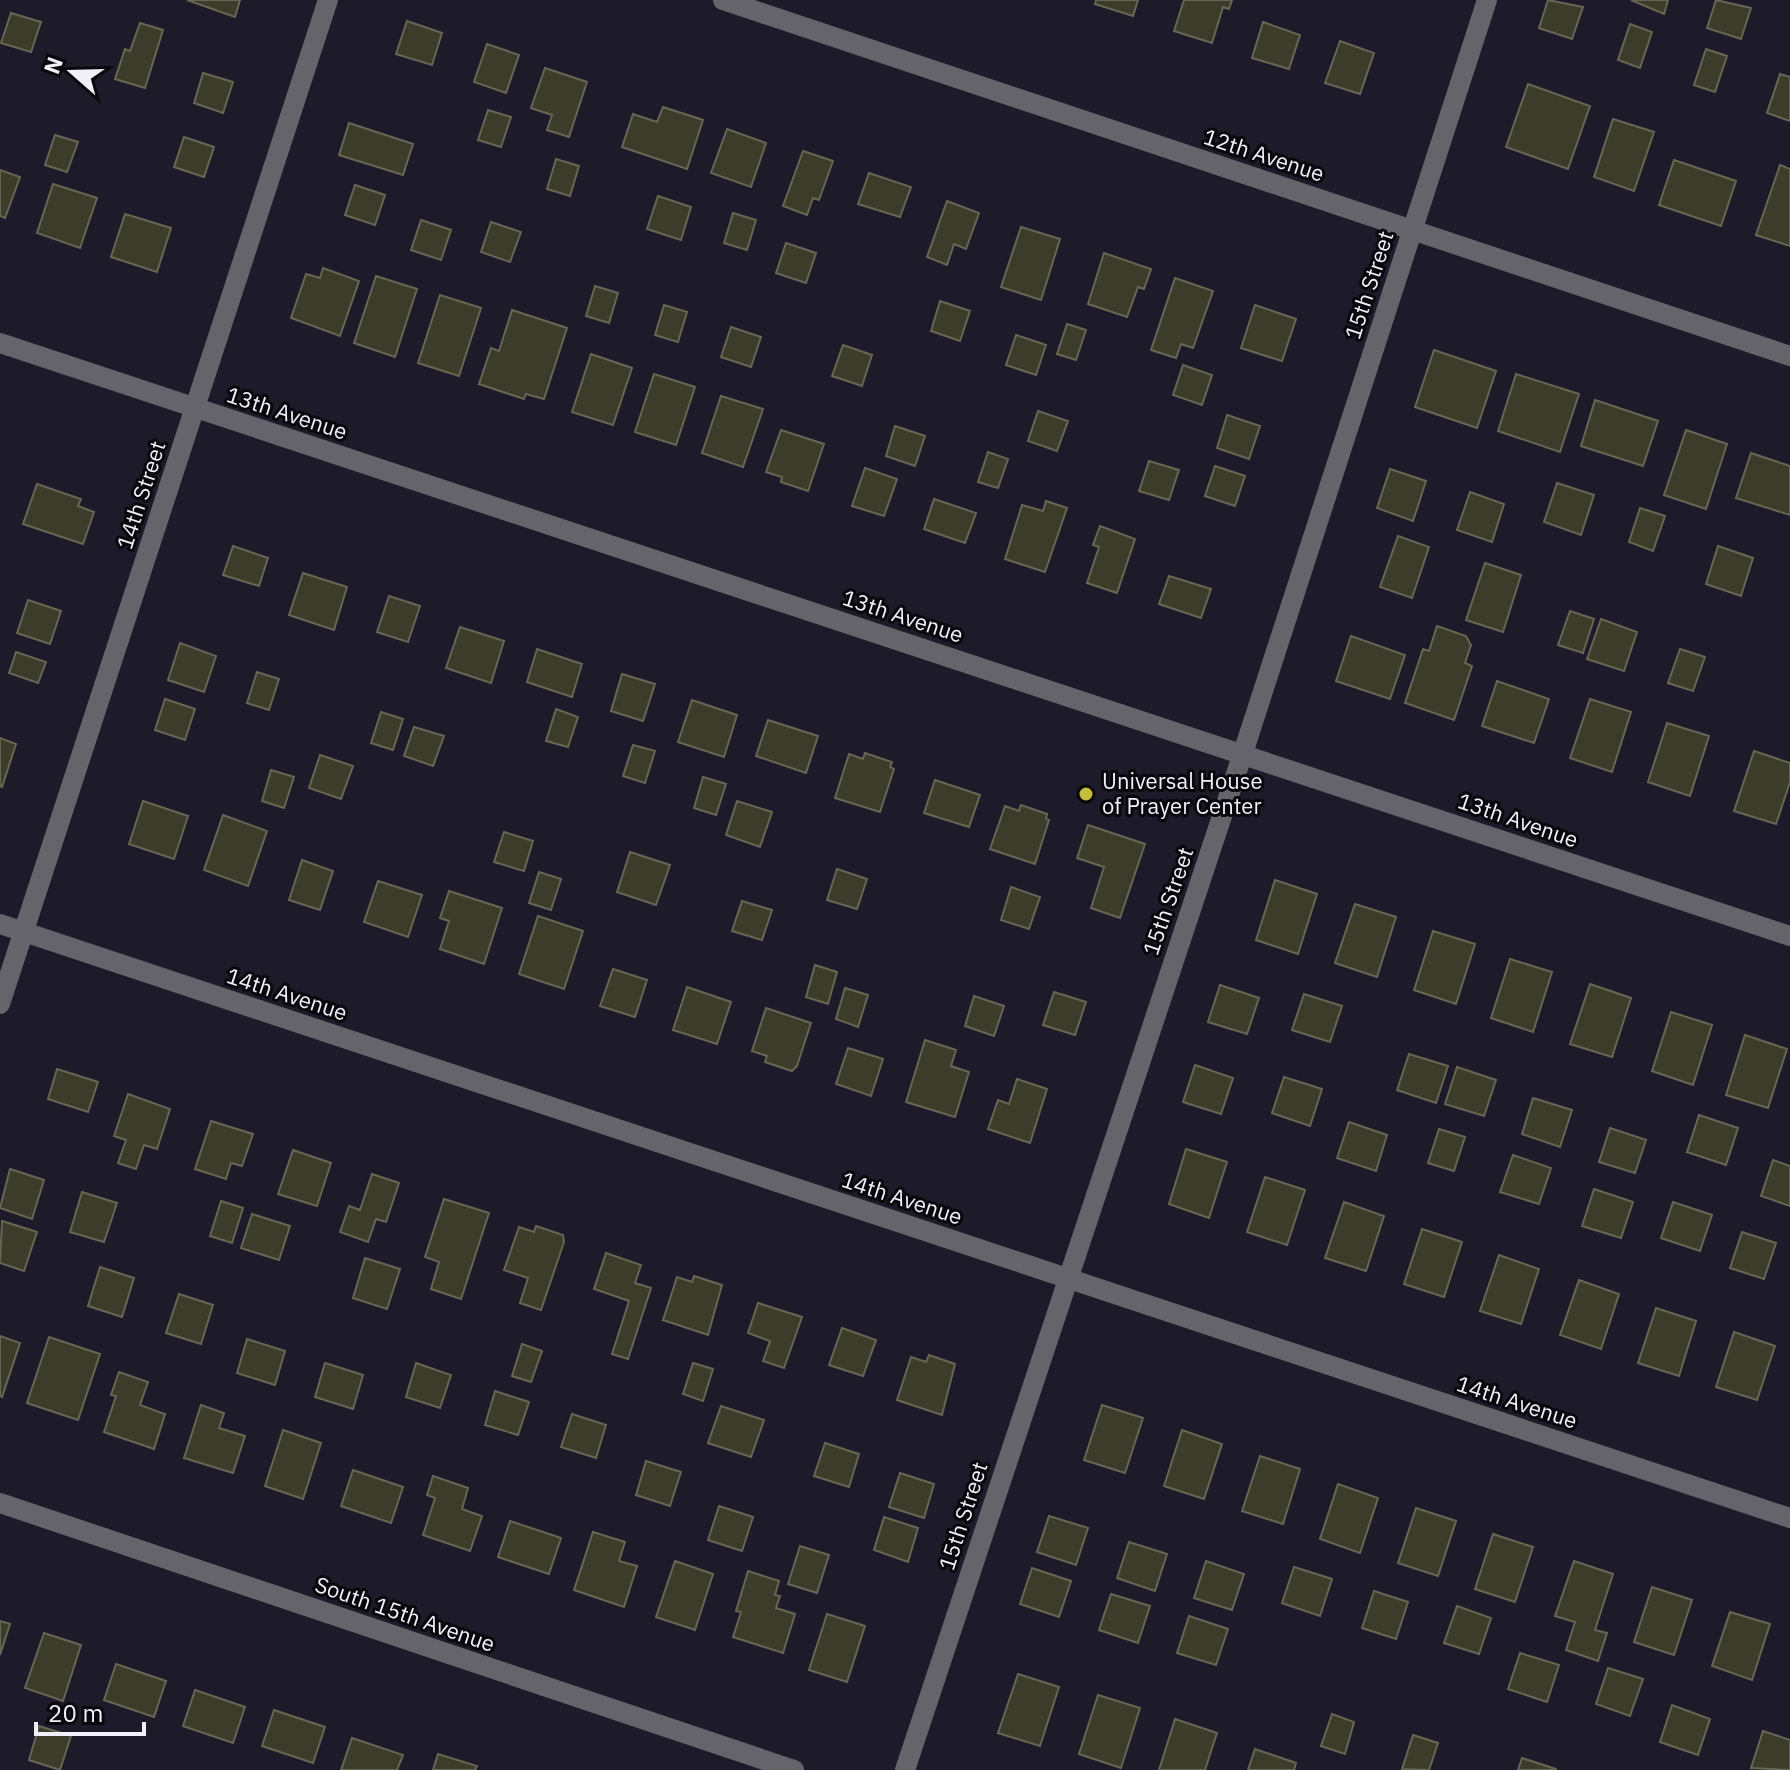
<svg xmlns="http://www.w3.org/2000/svg" width="1790" height="1770" viewBox="0 0 1790 1770" font-family="'IBM Plex Sans',sans-serif">
	<style>
		.building { fill: #3c3c2b; stroke: #676655; stroke-width: 2 }
		.lines { fill: none; stroke-linecap: round; stroke-linejoin: round }
		.minor { stroke: #65646b; stroke-width: 20 }
		.poi-dot { fill: #c4bd3e; stroke: #08070c; stroke-width: 3 }
		.labels { text-anchor: middle; stroke-width: 6; stroke-linejoin: round; paint-order: stroke }
		.street-label { font-size: 22px; fill: #f1eff9; stroke: #08070c }
		.poi-label { font-size: 22px; fill: #f1eff9; stroke: #08070c; text-anchor: start }
	</style>
	<rect width="100%" height="100%" fill="#1d1b29"/>
	<path class="building" d="M187,0H240L235,17Z
		M1096,0H1138L1133,16L1095,4Z
		M1184,0H1232L1229,9L1223,7L1212,43L1174,31Z
		M1548,0L1583,7L1572,39L1539,28Z
		M1631,0H1668L1664,14Z
		M1716,0L1751,8L1741,39L1707,28Z
		M11,13L41,22L31,52L1,43Z
		M407,21L442,33L432,65L396,54Z
		M1263,22L1300,35L1289,69L1252,58Z
		M140,23L163,30L145,88L115,79L125,49L130,51Z
		M1630,24L1652,32L1640,68L1618,60Z
		M1340,41L1374,53L1360,94L1325,83Z
		M487,44L519,55L506,93L474,82Z
		M1706,49L1727,56L1715,92L1694,85Z
		M545,68L587,82L569,137L547,130L552,115L531,108Z
		M203,73L233,82L223,113L194,103Z
		M1780,74L1790,77V121L1767,113Z
		M1528,84L1590,106L1568,169L1506,147Z
		M663,107L703,120L687,169L622,147L633,114L657,122Z
		M488,110L511,117L501,147L478,140Z
		M1613,119L1654,132L1634,191L1594,177Z
		M349,123L413,144L403,175L339,155Z
		M727,129L766,143L751,187L711,173Z
		M55,135L78,142L67,172L45,165Z
		M184,137L214,147L204,177L174,167Z
		M803,151L833,161L819,200L813,198L807,215L783,206Z
		M556,159L579,166L570,196L547,189Z
		M1674,160L1736,181L1721,226L1659,205Z
		M1780,165L1790,169V246L1756,235Z
		M0,170L20,177L5,218L0,216Z
		M869,173L911,187L900,217L858,204Z
		M53,184L97,198L80,248L37,233Z
		M355,185L385,195L375,225L345,215Z
		M658,196L691,207L681,240L647,229Z
		M947,201L979,213L966,249L954,244L947,265L927,257Z
		M733,213L756,220L747,250L724,243Z
		M125,214L171,228L157,272L111,257Z
		M421,220L451,230L441,260L411,250Z
		M491,222L521,232L510,262L481,252Z
		M1021,227L1060,239L1041,300L1001,287Z
		M786,243L816,253L806,283L776,273Z
		M1104,253L1151,269L1144,289L1138,287L1127,317L1088,304Z
		M323,268L359,281L340,336L291,318L306,274L320,278Z
		M376,276L417,289L395,357L354,343Z
		M1175,278L1213,291L1193,348L1181,344L1176,358L1151,350Z
		M595,286L618,293L609,323L586,316Z
		M440,295L481,308L459,376L418,363Z
		M940,301L970,311L960,341L931,331Z
		M664,305L687,312L678,342L655,335Z
		M1255,305L1296,319L1282,361L1241,348Z
		M512,310L567,328L544,399L526,394L524,399L479,384L491,348L499,351Z
		M1067,324L1086,330L1076,360L1057,354Z
		M731,327L761,337L751,367L721,357Z
		M1016,335L1046,345L1036,375L1006,365Z
		M843,345L872,355L862,386L832,376Z
		M1434,350L1496,371L1477,428L1415,407Z
		M591,354L632,368L613,425L572,412Z
		M1183,365L1212,375L1202,405L1173,395Z
		M654,374L695,387L676,445L635,432Z
		M1516,374L1579,394L1560,452L1498,431Z
		M721,396L763,409L743,467L702,453Z
		M1595,400L1658,421L1643,466L1581,446Z
		M1038,411L1068,421L1057,451L1028,441Z
		M1227,415L1260,426L1249,459L1217,448Z
		M895,426L925,436L915,466L886,456Z
		M781,430L824,444L808,491L781,482L782,477L766,472Z
		M1686,430L1727,444L1706,509L1664,495Z
		M988,452L1008,459L998,488L978,482Z
		M1751,453L1790,466V515L1736,498Z
		M1149,461L1179,470L1169,500L1139,491Z
		M1215,466L1245,476L1235,506L1205,496Z
		M865,468L897,479L884,516L852,506Z
		M1390,469L1426,481L1413,521L1377,508Z
		M1557,483L1594,495L1581,535L1544,522Z
		M37,484L81,499L78,506L94,512L83,544L23,524Z
		M1470,492L1504,504L1492,542L1457,530Z
		M934,499L976,513L965,543L924,529Z
		M1046,501L1067,508L1045,572L1005,559L1022,505L1043,511Z
		M1640,508L1665,516L1653,551L1629,542Z
		M1100,526L1135,539L1117,593L1087,583L1099,547L1093,545Z
		M1398,536L1429,547L1412,598L1380,587Z
		M233,546L268,558L259,586L223,575Z
		M1718,546L1753,558L1741,596L1706,584Z
		M1485,563L1521,575L1503,632L1466,620Z
		M303,573L347,587L334,630L289,615Z
		M1169,576L1211,589L1201,618L1159,604Z
		M389,596L420,606L408,642L377,632Z
		M28,600L61,611L50,644L17,633Z
		M1570,611L1594,619L1583,653L1558,645Z
		M1601,619L1637,632L1624,671L1587,659Z
		M1437,626L1466,636L1471,645L1465,663L1472,666L1454,720L1405,703L1423,649L1429,651Z
		M460,627L504,641L491,683L446,668Z
		M1351,636L1405,655L1390,699L1336,681Z
		M180,643L216,656L204,692L168,680Z
		M537,649L582,664L572,697L527,682Z
		M1680,649L1705,657L1693,691L1668,683Z
		M16,652L46,662L38,683L9,673Z
		M257,672L279,679L269,710L247,703Z
		M622,674L655,684L643,721L611,711Z
		M1497,681L1549,699L1534,743L1482,726Z
		M165,699L195,709L185,740L155,730Z
		M1590,699L1631,712L1612,772L1570,758Z
		M692,700L737,715L724,757L678,742Z
		M556,709L578,717L568,747L546,741Z
		M381,712L403,719L393,750L371,743Z
		M768,720L818,736L806,773L756,756Z
		M1667,723L1709,736L1690,796L1648,782Z
		M414,727L444,736L433,766L404,756Z
		M0,738L16,744L2,787L0,786Z
		M633,745L655,751L645,783L623,776Z
		M1754,751L1790,763V782L1776,824L1734,811Z
		M865,753L892,762L890,767L894,769L880,812L835,798L849,754L863,759Z
		M320,755L353,766L341,799L309,788Z
		M271,770L294,777L284,808L262,801Z
		M703,777L726,784L716,815L694,808Z
		M935,780L980,795L969,827L924,813Z
		M143,801L188,816L174,859L129,844Z
		M737,801L772,812L760,847L726,835Z
		M1021,805L1047,814L1046,819L1049,820L1035,864L990,849L1005,806L1019,811Z
		M223,815L267,831L248,886L204,870Z
		M1088,825L1145,844L1120,918L1091,908L1104,867L1077,858Z
		M504,832L533,841L524,871L494,862Z
		M630,852L670,865L656,905L617,892Z
		M302,860L333,871L320,910L289,900Z
		M837,869L867,879L857,909L827,900Z
		M539,872L561,879L551,910L529,903Z
		M1275,880L1317,894L1298,954L1256,940Z
		M378,881L422,895L408,937L364,922Z
		M1011,887L1040,897L1029,929L1001,920Z
		M449,891L502,908L484,964L440,949L449,921L440,918Z
		M742,901L772,910L762,940L732,931Z
		M1355,904L1396,917L1377,977L1335,963Z
		M538,916L583,931L564,989L519,974Z
		M1433,931L1475,944L1456,1004L1414,990Z
		M1510,959L1552,972L1533,1032L1491,1018Z
		M815,965L837,972L828,1004L806,997Z
		M613,969L647,980L635,1017L600,1006Z
		M1590,984L1631,998L1612,1057L1570,1044Z
		M1220,985L1259,998L1247,1034L1208,1022Z
		M687,987L731,1002L717,1044L673,1030Z
		M845,988L868,995L858,1027L836,1019Z
		M1054,992L1086,1002L1075,1035L1043,1025Z
		M1304,994L1342,1006L1330,1042L1292,1030Z
		M974,996L1004,1006L994,1036L965,1026Z
		M766,1008L811,1023L797,1066L792,1071L765,1062L767,1056L752,1051Z
		M1671,1012L1712,1025L1693,1085L1652,1071Z
		M1745,1035L1787,1049L1768,1108L1726,1095Z
		M925,1040L956,1050L951,1066L969,1072L955,1117L906,1102Z
		M848,1048L883,1059L871,1096L836,1084Z
		M1409,1054L1448,1066L1436,1103L1397,1090Z
		M1195,1065L1233,1078L1221,1114L1183,1102Z
		M1457,1067L1496,1080L1484,1116L1445,1104Z
		M57,1069L98,1082L88,1112L48,1099Z
		M1284,1077L1322,1089L1310,1126L1272,1113Z
		M1017,1079L1047,1089L1030,1143L988,1129L998,1100L1009,1104Z
		M128,1094L170,1109L157,1149L144,1145L136,1169L118,1163L126,1140L114,1136Z
		M1533,1098L1572,1110L1560,1147L1522,1134Z
		M1699,1115L1738,1128L1726,1165L1687,1152Z
		M211,1121L253,1134L242,1166L231,1163L226,1179L195,1169Z
		M1349,1122L1387,1135L1376,1171L1337,1158Z
		M1610,1128L1646,1140L1635,1173L1599,1162Z
		M1439,1129L1465,1137L1454,1171L1428,1163Z
		M1186,1149L1227,1162L1209,1218L1169,1204Z
		M293,1150L331,1163L317,1206L278,1194Z
		M1513,1155L1551,1168L1539,1204L1500,1192Z
		M1773,1160L1790,1166V1206L1761,1196Z
		M10,1169L44,1180L32,1219L0,1208Z
		M372,1174L399,1183L386,1222L376,1219L368,1242L340,1232L349,1206L360,1210Z
		M1265,1177L1305,1190L1287,1245L1247,1232Z
		M1594,1189L1633,1202L1621,1238L1582,1226Z
		M82,1192L117,1203L104,1242L70,1232Z
		M444,1199L489,1213L461,1299L431,1289L439,1262L425,1257Z
		M221,1201L243,1208L232,1243L210,1236Z
		M1344,1202L1384,1216L1366,1271L1325,1258Z
		M1673,1202L1712,1215L1700,1251L1661,1238Z
		M252,1214L290,1226L279,1260L241,1248Z
		M2,1221L37,1232L24,1271L0,1263Z
		M536,1226L563,1235L564,1242L541,1310L520,1303L528,1278L504,1270L519,1227L534,1232Z
		M1422,1229L1462,1242L1444,1297L1404,1284Z
		M1742,1232L1776,1243L1764,1279L1730,1268Z
		M606,1253L641,1265L635,1283L651,1288L628,1359L612,1354L629,1301L594,1289Z
		M1499,1255L1539,1269L1521,1324L1480,1311Z
		M365,1258L400,1269L387,1309L353,1298Z
		M100,1267L134,1278L122,1317L88,1306Z
		M694,1276L722,1285L708,1335L663,1320L677,1277L692,1282Z
		M1579,1280L1619,1294L1601,1349L1560,1335Z
		M179,1294L213,1305L201,1344L166,1333Z
		M758,1303L802,1317L784,1368L763,1361L770,1341L748,1333Z
		M1656,1308L1696,1321L1679,1376L1638,1363Z
		M842,1328L876,1340L863,1376L829,1365Z
		M1734,1332L1775,1346L1757,1400L1716,1387Z
		M0,1336L20,1343L2,1397L0,1396Z
		M49,1337L100,1354L78,1420L27,1403Z
		M247,1339L285,1351L275,1385L237,1373Z
		M522,1344L542,1351L531,1382L512,1376Z
		M929,1355L955,1364L942,1415L897,1400L911,1357L926,1362Z
		M325,1363L363,1375L353,1409L315,1397Z
		M416,1363L451,1375L440,1408L406,1397Z
		M693,1363L713,1369L703,1401L683,1394Z
		M119,1372L148,1382L140,1405L165,1414L154,1449L104,1432L116,1396L111,1395Z
		M495,1391L529,1402L518,1435L485,1425Z
		M201,1405L224,1413L219,1428L245,1436L233,1473L184,1458Z
		M1102,1405L1143,1418L1125,1473L1084,1460Z
		M721,1406L764,1420L751,1457L708,1443Z
		M572,1414L606,1425L596,1458L561,1447Z
		M283,1430L321,1443L303,1499L265,1486Z
		M1182,1430L1222,1444L1204,1499L1164,1486Z
		M825,1443L859,1454L849,1487L814,1476Z
		M1260,1456L1300,1469L1283,1524L1242,1511Z
		M646,1461L681,1472L670,1506L636,1495Z
		M353,1470L403,1487L391,1523L341,1506Z
		M900,1473L934,1484L924,1518L889,1507Z
		M433,1476L468,1488L462,1509L482,1516L470,1551L423,1535L435,1498L427,1495Z
		M1338,1484L1378,1498L1360,1553L1320,1539Z
		M719,1506L753,1517L742,1551L708,1540Z
		M1416,1508L1456,1521L1438,1576L1398,1563Z
		M1049,1516L1088,1528L1076,1565L1037,1552Z
		M884,1517L918,1528L908,1562L874,1550Z
		M510,1521L561,1538L549,1574L498,1557Z
		M593,1532L625,1542L619,1561L637,1566L624,1607L574,1590Z
		M1493,1534L1533,1547L1515,1602L1475,1589Z
		M1129,1542L1167,1554L1155,1591L1117,1578Z
		M800,1546L829,1555L817,1593L788,1584Z
		M675,1561L713,1574L695,1630L656,1617Z
		M1206,1561L1244,1574L1232,1610L1194,1598Z
		M1574,1561L1613,1574L1595,1630L1607,1633L1598,1661L1566,1650L1575,1622L1555,1616Z
		M1294,1567L1332,1579L1320,1616L1282,1603Z
		M1032,1568L1071,1581L1059,1617L1020,1604Z
		M748,1571L779,1581L775,1595L780,1596L776,1608L795,1614L783,1653L733,1637L741,1612L736,1611Z
		M1652,1587L1692,1600L1674,1655L1634,1642Z
		M1374,1591L1408,1602L1396,1639L1362,1628Z
		M1111,1594L1150,1606L1138,1643L1099,1630Z
		M1457,1606L1491,1618L1479,1654L1444,1643Z
		M1730,1612L1770,1624L1752,1680L1712,1666Z
		M827,1614L865,1626L847,1682L809,1670Z
		M1189,1616L1228,1629L1216,1665L1177,1653Z
		M0,1621L10,1624L0,1655Z
		M44,1633L81,1645L63,1701L25,1688Z
		M1520,1653L1559,1665L1547,1702L1508,1689Z
		M116,1664L166,1681L154,1717L104,1700Z
		M1608,1668L1643,1679L1630,1716L1596,1704Z
		M1018,1674L1059,1687L1040,1746L998,1733Z
		M195,1690L245,1707L233,1743L183,1726Z
		M1098,1695L1140,1708L1121,1768L1079,1754Z
		M1672,1705L1710,1719L1698,1755L1660,1742Z
		M274,1710L325,1727L313,1763L262,1746Z
		M1332,1714L1354,1722L1345,1754L1321,1746Z
		M1175,1719L1217,1733L1205,1770H1159Z
		M39,1726L71,1736L60,1770L29,1760Z
		M1763,1731L1790,1740V1770L1751,1768Z
		M1413,1735L1438,1743L1429,1770L1402,1769Z
		M352,1738L403,1755L397,1770H341Z
		M1255,1749L1296,1763L1294,1770H1248Z
		M438,1754L477,1766L475,1770H433Z
		M1522,1758L1556,1769V1770H1518Z"/>
	<g class="lines">
		<path class="minor" d="M723,0L1790,356
			M0,343L1790,936
			M0,924L1790,1518
			M0,1004L328,0
			M0,1503L794,1770
			M905,1770L1243,753L1487,0"/>
	</g>
	<circle class="poi-dot" cx="1086" cy="794" r="8"/>
	<g class="labels">
		<g class="street-label">
			<text transform="translate(1264 155) rotate(18)" y="8">12th Avenue</text>
			<text transform="translate(1369 285) rotate(-72)" y="8">15th Street</text>
			<text transform="translate(287 413) rotate(18)" y="8">13th Avenue</text>
			<text transform="translate(141 495) rotate(-72)" y="8">14th Street</text>
			<text transform="translate(903 616) rotate(18)" y="8">13th Avenue</text>
			<text transform="translate(1518 820) rotate(19)" y="8">13th Avenue</text>
			<text transform="translate(1168 901) rotate(-71)" y="8">15th Street</text>
			<text transform="translate(287 994) rotate(18)" y="8">14th Avenue</text>
			<text transform="translate(902 1198) rotate(18)" y="8">14th Avenue</text>
			<text transform="translate(1517 1402) rotate(18)" y="8">14th Avenue</text>
			<text transform="translate(963 1516) rotate(-72)" y="8">15th Street</text>
			<text transform="translate(405 1614) rotate(19)" y="8">South 15th Avenue</text>
		</g>
		<g class="poi-label">
			<text x="1102" y="789">Universal House<tspan x="1102" dy="25">of Prayer Center</tspan></text>
		</g>
	</g>
	<g transform="translate(72 72) rotate(290)" stroke="#08070c" stroke-width="6" paint-order="stroke">
	<path d="M0-6L14 30L0 20L-14 30Z" fill="#f1eff9"/>
	<text y="-12" font-size="22" font-weight="bold" text-anchor="middle" fill="#f1eff9">N</text>
	</g>
	<path d="M36 1722v12h108v-12" fill="none" stroke="#f1eff9" stroke-width="4"/>
	<text x="48" y="1722" font-size="24" fill="#f1eff9" stroke="#08070c" stroke-width="6" paint-order="stroke">20 m</text>
</svg>
